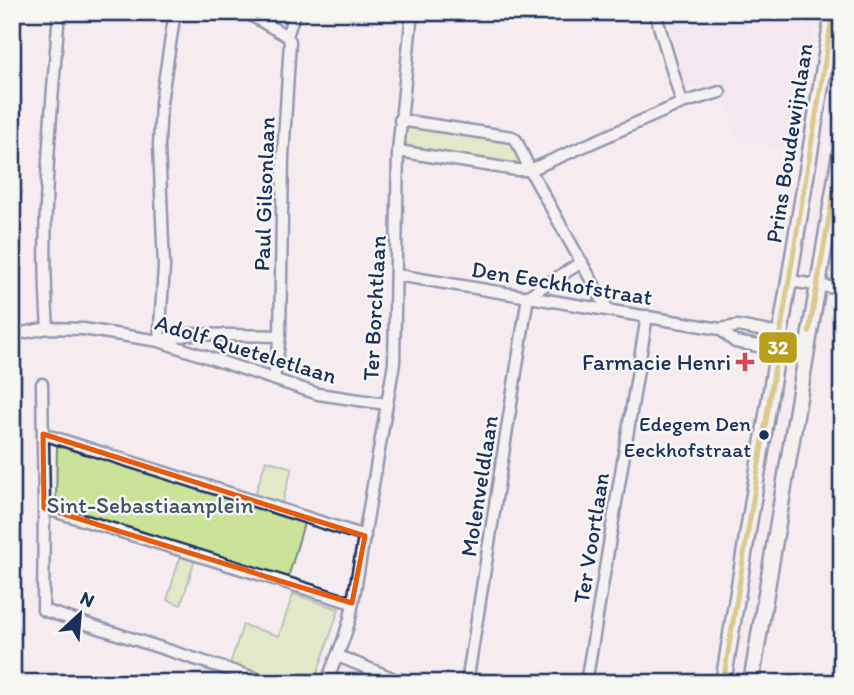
<svg xmlns="http://www.w3.org/2000/svg" width="854" height="695" viewBox="0 0 854 695" font-family="Itim,sans-serif">
	<style>
		.built { fill: #f4e0ed }
		.green { fill: #cae399; stroke: #72897c; stroke-width: 2 }
		.lines { fill: none; stroke-linecap: round; stroke-linejoin: round }
		.minor-casing { stroke: #1b2f5e; stroke-width: 15 }
		.secondary-casing { stroke: #1b2f5e; stroke-width: 19 }
		.minor { stroke: #f6f6f2; stroke-width: 10 }
		.secondary { stroke: #f6f6f2; stroke-width: 14 }
		.bus-1-casing { stroke: #f6f6f2; stroke-width: 10 }
		.bus-1 { stroke: #bb9d1c; stroke-width: 5 }
		.marked { fill: none; stroke: #e8590c; stroke-width: 5; stroke-linejoin: round }
		.poi-dot { fill: #d1495b; stroke: #f6f6f2; stroke-width: 2.5 }
		.bus-dot { fill: #1b2f5e; stroke: #f6f6f2; stroke-width: 2.5 }
		.labels { text-anchor: middle; stroke-width: 5; stroke-linejoin: round; paint-order: stroke }
		.bus-label { font-size: 21px; fill: #1b2f5e; stroke: #f6f6f2; text-anchor: end }
		.street-label { font-size: 23px; fill: #1b2f5e; stroke: #f6f6f2 }
		.poi-label { font-size: 23px; fill: #1b2f5e; stroke: #f6f6f2; text-anchor: end }
		.park-label { font-size: 23px; fill: #3e536a; stroke: #f6f6f2 }
		.line-badge { stroke: #f6f6f2; stroke-width: 2.5 }
		.badge-label { font-size: 19px; text-anchor: middle; font-weight: bold; fill: #fff }
	</style>
	<rect width="100%" height="100%" fill="#f5ecf0"/>
	<filter id="ink" filterUnits="userSpaceOnUse"><feTurbulence type="fractalNoise" baseFrequency=".0143" numOctaves="2"/><feDisplacementMap in="SourceGraphic" scale="14" xChannelSelector="R" yChannelSelector="G"/><feConvolveMatrix kernelMatrix="1 2 1 2 8 2 1 2 1" color-interpolation-filters="sRGB"/></filter>
	<g filter="url(#ink)">
		<path class="built" d="M667,12H819L796,151L736,141L720,79L686,89Z"/>
		<path class="green" d="M416,126L512,142L521,160L516,166L407,148L404,134L407,129Z
			M57,445L304,523L288,578L56,505Z
			M266,460L292,468L281,506L254,498Z
			M181,554L195,559L181,605L167,600Z
			M293,594L339,609L314,683H294L230,664L243,625L279,636Z"/>
		<g class="lines">
			<defs>
				<path id="minor" d="M175,12L161,102L159,145L164,267L159,341L190,334L280,336
					M245,12L287,36
					M655,12L682,103
					M400,120L512,137L516,140L530,170L608,310
					M398,151L517,170H530L682,103L720,92
					M397,275L720,329L738,326L781,334
					M790,281L842,289
					M48,328C40,222 51,117 59,12
					M720,329L735,342L805,354
					M12,335L48,328L83,329L159,341L318,394L386,404
					M274,379L280,336L283,157L290,41L287,36L295,12
					M42,384L44,508L43,610L270,683
					M43,434L365,536
					M44,508L352,603
					M338,656L404,683
					M326,683L343,641L350,619L394,363L398,151L412,12
					M467,683L528,296L582,262
					M586,683L647,316"/>
				<path id="secondary" d="M723,683L833,12
					M751,683L842,142"/>
			</defs>
			<use href="#minor" class="minor-casing"/>
			<use href="#secondary" class="secondary-casing"/>
			<use href="#minor" class="minor"/>
			<use href="#secondary" class="secondary"/>
			<defs>
				<path id="bus-1" d="M809,332L842,143
					M723,683L833,12"/>
			</defs>
			<use href="#bus-1" class="bus-1-casing"/>
			<use href="#bus-1" class="bus-1"/>
		</g>
	</g>
	<path d="M0 0H854V695H0ZM43,434L365,536L352,603L44,508Z" fill="#f5ecf0" fill-opacity=".55" fill-rule="evenodd"/>
	<path class="marked" d="M43,434L365,536L352,603L44,508Z"/>
	<path class="poi-dot" d="M741.5 351.5h7v7h7v7h-7v7h-7v-7h-7v-7h7z"/>
	<circle class="bus-dot" cx="764" cy="435" r="6"/>
	<g class="labels">
		<g class="bus-label">
			<text x="751" y="431">Edegem Den<tspan x="751" dy="26">Eeckhofstraat</tspan></text>
		</g>
		<g class="street-label">
			<text transform="translate(789 143) rotate(-81)" y="8">Prins Boudewijnlaan</text>
			<text transform="translate(264 194) rotate(-88)" y="8">Paul Gilsonlaan</text>
			<text transform="translate(562 283) rotate(9)" y="8">Den Eeckhofstraat</text>
			<text transform="translate(374 308) rotate(-87)" y="8">Ter Borchtlaan</text>
			<text transform="translate(246 349) rotate(17)" y="8">Adolf Queteletlaan</text>
			<text transform="translate(479 486) rotate(-81)" y="8">Molenveldlaan</text>
			<text transform="translate(591 538) rotate(-81)" y="8">Ter Voortlaan</text>
		</g>
		<g class="poi-label">
			<text x="731" y="370">Farmacie Henri</text>
		</g>
		<g class="park-label">
			<text x="150" y="513">Sint-Sebastiaanplein</text>
		</g>
	</g>
	<rect class="line-badge" x="758" y="331" width="40" height="33" rx="7" fill="#bb9d1c"/>
	<g class="badge-label">
		<text x="778" y="354">32</text>
	</g>
	<rect width="854" height="695" fill="none" stroke="#f6f6f2" stroke-width="42"/>
	<rect x="21" y="21" width="812" height="653" fill="none" stroke="#1b2f5e" stroke-width="2.5" filter="url(#ink)"/>
	<g transform="translate(80 614) rotate(26)" stroke="#f6f6f2" stroke-width="5" paint-order="stroke">
	<path d="M0-5L12 26L0 18L-12 26Z" fill="#1b2f5e"/>
	<text y="-10" font-size="19" font-weight="bold" text-anchor="middle" fill="#1b2f5e">N</text>
	</g>
</svg>
